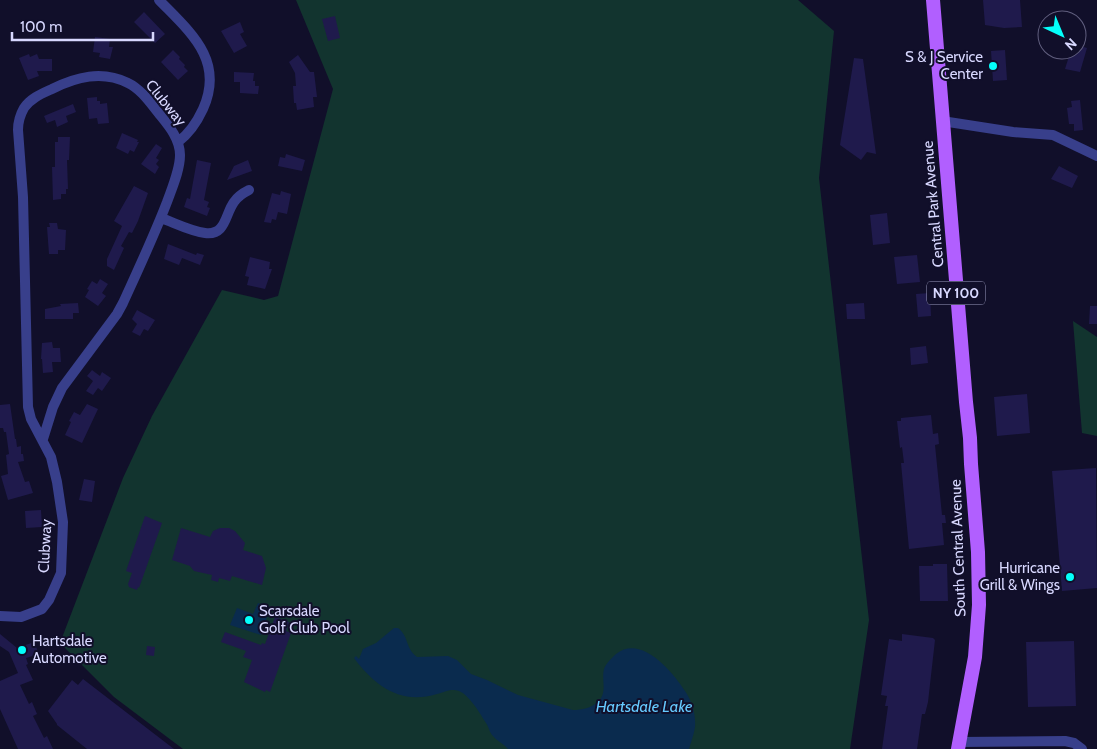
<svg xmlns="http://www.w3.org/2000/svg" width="1097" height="749" viewBox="0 0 1097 749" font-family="Cabin,sans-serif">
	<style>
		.green { fill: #12342f }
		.water { fill: #0a2b4e }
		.building { fill: #1f1a4c }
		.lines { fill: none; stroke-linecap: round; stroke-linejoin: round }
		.minor { stroke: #383f8b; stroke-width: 10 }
		.primary { stroke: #b15fff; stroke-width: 14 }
		.poi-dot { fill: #04fffb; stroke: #110f2a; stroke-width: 2 }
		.labels { text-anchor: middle; stroke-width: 4; stroke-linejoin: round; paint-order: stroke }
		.shield { fill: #110f2a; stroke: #9c9cbf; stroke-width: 1 }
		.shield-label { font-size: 14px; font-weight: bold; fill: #d8d8ff }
		.poi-label { font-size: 15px; fill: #d8d8ff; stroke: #110f2a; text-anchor: end }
		.street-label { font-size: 15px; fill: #d8d8ff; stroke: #110f2a }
		.water-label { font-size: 16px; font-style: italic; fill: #66caff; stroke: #110f2a }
	</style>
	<rect width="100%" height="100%" fill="#110f2a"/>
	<path class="green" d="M296,0H798L834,31L819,178L869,620L850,749H183L114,697L60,643L123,478L152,416L222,290L264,300L278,296L333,89Z
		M1073,321L1097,337V436L1082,433Z"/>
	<path class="water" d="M258,603L270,608L261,635L230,625L237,608L253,614Z
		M394,628H398C409,636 405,648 417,657L448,656L457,660L471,674L487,680L518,695L573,710C582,710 591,708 598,702C608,692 601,680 604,669C606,663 612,658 616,654C641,634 672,671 685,691C692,701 696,715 695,727C694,734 691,742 689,749H508C504,744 497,741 493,736C489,732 489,727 486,723C480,713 469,695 459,691C450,688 445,692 437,694C400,705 375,686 354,658L356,656L359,659L363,649L376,643Z"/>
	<path class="building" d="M983,0H1020L1022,27L1004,28L985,25Z
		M144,12L165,34L155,43L134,22Z
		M335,16L340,38L328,41L322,19Z
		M240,22L244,32L240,34L247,46L234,53L221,31Z
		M95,37L110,39L109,47H113L110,59L99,57L100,53L93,52Z
		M1077,45L1087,48L1080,72L1065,69L1071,50H1077Z
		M173,50L180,57L179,59L185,65L184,67L188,71L178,80L161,62Z
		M1005,50L1007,80L993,81L991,51Z
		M29,54L30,57L37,54L39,59H52V71H37L39,76L28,80L19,58Z
		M298,55L310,72H314L317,97H313L314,107L297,110L296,103H294L293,86H296L295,73L289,62Z
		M854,58L863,59L876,154L867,152L861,160L840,145Z
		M234,72L254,73L253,81H255V86H259L258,94L240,93V82H234Z
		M97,97V101H100V104L107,103L109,123L98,124L97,118L89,119L87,98Z
		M1080,100L1083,130L1074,131V124H1069L1067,108L1072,107L1071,101Z
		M73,104L76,112L66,116L68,122L57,127L55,120L47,123L44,116Z
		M122,133L138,140L137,142H139L134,152L130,150L128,154L116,148Z
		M58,137H70L69,160H67L68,189H66V194H61V199L53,200L52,167H55V142H58Z
		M156,144L162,148L156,158L159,160L156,164L159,167L155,174L141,164Z
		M286,154L305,160L302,171L278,166L280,157L285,158Z
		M197,160L211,163L204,200L209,202L207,207L210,208L207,216L184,207L187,198L190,199Z
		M248,160L252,171L227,180L234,166Z
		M1059,166L1078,176L1072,188L1051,179Z
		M134,186L148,193L138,221L132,233L129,232L121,246L124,248L114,270L107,266V259L122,226L114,221Z
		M281,191L291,194L287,214L278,212L276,220L272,219L271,223L264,222L272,193L280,195Z
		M887,213L890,243L873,245L870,215Z
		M49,223H57L58,229L66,230L65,250H58V254H49L47,227H50Z
		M168,244L196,255L197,253L204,255L200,265L182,258L179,265L164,259Z
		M917,255L920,282L897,284L894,257Z
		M250,257L270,262L269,269H272L265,289L247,285L249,277L245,276Z
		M100,279L108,284L102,293L106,296L98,306L85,297L89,290L87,289L92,281L97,284Z
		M930,293L931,316L918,317L916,294Z
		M78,303L79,313H73V319H45V309L61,306L60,304Z
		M864,303L865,319H847L846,304Z
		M1090,306H1097V324H1089Z
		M137,310L155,320L148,331L144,329L140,336L132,332L137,324L132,319Z
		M52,342L53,348H60L61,362H52L53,372L43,373L42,359H41L42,343Z
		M926,346L928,363L911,365L910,348Z
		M92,370L100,376L102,372L111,378L102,391L98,388L93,395L86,391L93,381L87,376Z
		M1027,394L1030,433L997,436L994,397Z
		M10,404L15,439H16L17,447L21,446V454H23L24,461L18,462L25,482L29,481L33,493L8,500L1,476L8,474L6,455L9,454L6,432H4L3,428H0V405Z
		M87,404L98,409L82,443L65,435L71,422L69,421L74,412L80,415Z
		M931,415L933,434L938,433L939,444L935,445L942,515H945L946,523H942L944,545L909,549L901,463H904L902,447L900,448L897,421H901V418Z
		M1096,468L1097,588L1062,591L1052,471Z
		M84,479L95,481L92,502L79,500Z
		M41,510L42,527L26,528L25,511Z
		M145,516L162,523L139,588L138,587L137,590L129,587L128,584L132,573L126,571Z
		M181,528L210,537L213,531L220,528H229L235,531L245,543L243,550L262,556L266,568L262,585L232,576L230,581L219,578L218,582L211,580L212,575L194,571L190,566L172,560Z
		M933,564H947L948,601H920L919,566H933Z
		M275,617L289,622L286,631L291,633L270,692L266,690L265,692L244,682L252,660L243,657L246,651L221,642L225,632L261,645L262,643L265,644Z
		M0,634L17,648L34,642L39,654L26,658L28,664L26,665L33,680L20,685L29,704L32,702L37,714L33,716L44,738L47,736L53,749H18L0,709V681L18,673L9,652L0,646Z
		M902,634L933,638L935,640L928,702L925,714H922L917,749H882L888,706H885L887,696L881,695L889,639L902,641Z
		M1074,641L1076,706L1028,707L1026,642Z
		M147,646L155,647L154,656L146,655Z
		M83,679L174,749H87L57,725V724L48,711L72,680L78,685Z"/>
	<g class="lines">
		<path class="minor" d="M159,0C190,32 225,60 203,109C197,122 190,133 178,142
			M942,121L1013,132L1053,135L1097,156
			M161,218C175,223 190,231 205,233C226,236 225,214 234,202C238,196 243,193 249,190
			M0,616L21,617L42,609L49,600L61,573L63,522L57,482L51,457L31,419L28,407L23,197L18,130C18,122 20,115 24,108C31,98 41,94 52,89C76,77 102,70 128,83C141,89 151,104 160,115C169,126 180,139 180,155C180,170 172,188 167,202C154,236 138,270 123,303L117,314L62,388L53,407L43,439
			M959,742L1065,741L1074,743L1082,749"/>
		<path class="primary" d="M933,0L966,402L970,438L971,464L978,552L979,605L975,657L958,749"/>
	</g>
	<g class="poi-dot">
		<circle cx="993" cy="66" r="5"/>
		<circle cx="1070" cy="577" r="5"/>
		<circle cx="249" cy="620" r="5"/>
		<circle cx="22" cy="650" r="5"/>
	</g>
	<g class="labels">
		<rect class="shield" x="927" y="281.5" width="58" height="23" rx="4"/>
		<g class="shield-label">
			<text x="956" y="298">NY 100</text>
		</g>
		<g class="poi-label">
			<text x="983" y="62">S &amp; J Service<tspan x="983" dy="17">Center</tspan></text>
			<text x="1060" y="573">Hurricane<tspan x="1060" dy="17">Grill &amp; Wings</tspan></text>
			<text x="259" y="616" text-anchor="start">Scarsdale<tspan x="259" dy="17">Golf Club Pool</tspan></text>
			<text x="32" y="646" text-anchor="start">Hartsdale<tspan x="32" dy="17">Automotive</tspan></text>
		</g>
		<g class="street-label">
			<text transform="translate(166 103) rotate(51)" y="5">Clubway</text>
			<text transform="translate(933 204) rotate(-95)" y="5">Central Park Avenue</text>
			<text transform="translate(45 546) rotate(-87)" y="5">Clubway</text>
			<text transform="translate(958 548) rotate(-92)" y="5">South Central Avenue</text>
		</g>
		<g class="water-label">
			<text x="644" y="712">Hartsdale Lake</text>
		</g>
	</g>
	<g transform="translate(1062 35) rotate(136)"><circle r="24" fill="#110f2a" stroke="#615f7f"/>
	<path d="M0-4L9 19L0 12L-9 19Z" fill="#04fffb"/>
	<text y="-8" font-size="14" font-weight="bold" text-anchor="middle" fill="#d8d8ff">N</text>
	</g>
	<path d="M12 32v8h141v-8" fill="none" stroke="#d8d8ff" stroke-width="2.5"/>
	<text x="20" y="32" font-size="15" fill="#d8d8ff" stroke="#110f2a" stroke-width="4" paint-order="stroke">100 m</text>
</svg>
